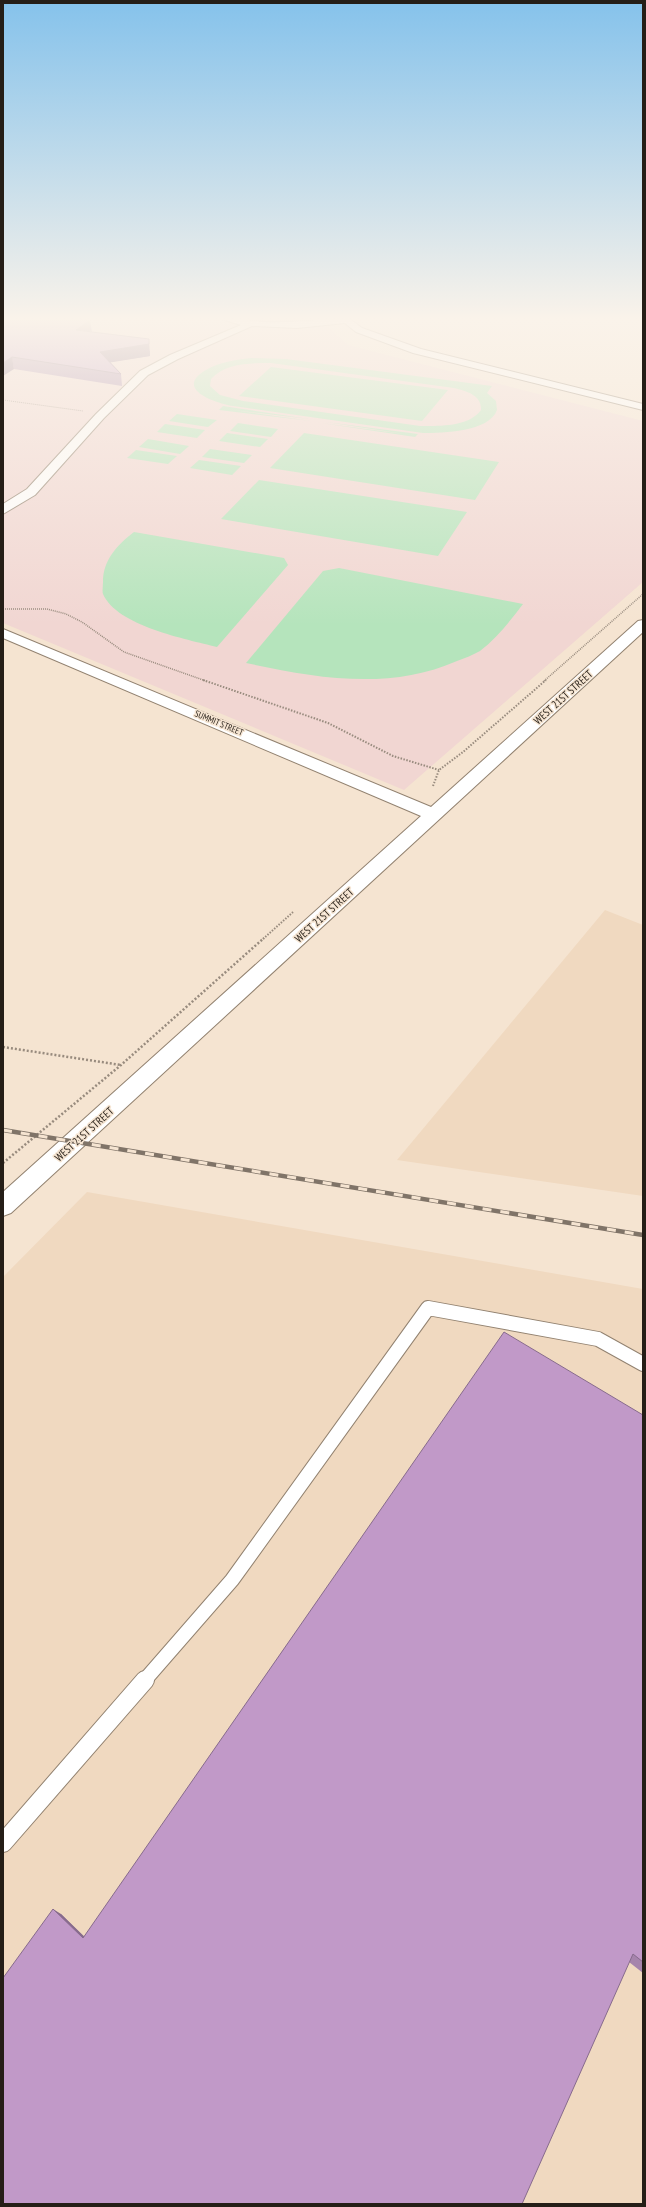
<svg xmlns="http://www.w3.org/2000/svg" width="646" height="2207" viewBox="0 0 646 2207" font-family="'PT Sans Narrow',sans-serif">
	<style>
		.built { fill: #f0d9c0 }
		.education { fill: #f1d6d2 }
		.green { fill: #b5e4bc; fill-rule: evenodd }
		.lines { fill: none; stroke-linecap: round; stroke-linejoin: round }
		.service-far1-casing { stroke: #928270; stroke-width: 16 }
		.service-casing { stroke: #928270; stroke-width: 20 }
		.minor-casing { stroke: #928270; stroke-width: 2 }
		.tertiary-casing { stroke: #928270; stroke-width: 2 }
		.path-far3 { stroke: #988b7e; stroke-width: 1; stroke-dasharray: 1 1; stroke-linecap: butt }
		.path-far2 { stroke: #988b7e; stroke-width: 1.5; stroke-dasharray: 1 1; stroke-linecap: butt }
		.path-far1 { stroke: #988b7e; stroke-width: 2; stroke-dasharray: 1.5 1.5; stroke-linecap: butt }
		.path { stroke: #988b7e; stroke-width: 2.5; stroke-dasharray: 2 2; stroke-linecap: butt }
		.service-far1 { stroke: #fff; stroke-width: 14 }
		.service { stroke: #fff; stroke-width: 18 }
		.minor { fill: #fff; fill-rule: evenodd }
		.tertiary { fill: #fff; fill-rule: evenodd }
		.rail-casing { stroke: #807468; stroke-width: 4.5 }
		.rail { stroke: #f5e4d1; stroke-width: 3; stroke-dasharray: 9; stroke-linecap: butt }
		.wall { fill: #a684ac }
		.shaded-wall { fill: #876b8c }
		.building { fill: #c199c8; stroke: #876b8c }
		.labels { text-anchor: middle; stroke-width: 3; stroke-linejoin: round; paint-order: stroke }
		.far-street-label { font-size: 9px; fill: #251e17; stroke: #f5e4d1 }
		.street-label { font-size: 11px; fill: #251e17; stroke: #f5e4d1 }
	</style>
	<rect width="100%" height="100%" fill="#f5e4d1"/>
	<path class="built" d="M605,910L643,925V1196L397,1160Z
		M87,1192L643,1289V2204H3V1277Z"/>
	<path class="education" d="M3,316H316L348,345L643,421V582L404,790L3,623Z"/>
	<path class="green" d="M251,358L286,359L492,386L487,393L496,401L497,410C489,432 443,433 423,433L233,406C216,403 173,389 206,370C219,362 236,360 251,358ZM271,363L454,388C466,391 482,395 481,410C469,427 439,426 420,426L243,401L220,395L210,386L211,379C225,363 251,363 271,363Z
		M271,367L448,390L422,421L239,396Z
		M223,406L309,419L233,410L311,421L219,410Z
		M177,414L217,420L208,427L169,421Z
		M326,422L418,434L415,437L321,423L404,434Z
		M238,423L278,429L271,437L230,431Z
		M165,424L205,430L197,438L157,432Z
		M227,433L268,439L260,447L219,441Z
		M304,433L499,462L475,500L270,468Z
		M148,439L189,446L180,454L139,447Z
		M210,449L252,455L244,463L202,457Z
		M136,450L177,456L168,464L127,458Z
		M199,460L241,466L232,475L190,468Z
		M259,480L467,512L438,556L221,519Z
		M134,532L284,558L288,565L217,647C186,639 117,626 103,594C102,591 103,586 103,582C103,560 117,545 134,532Z
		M339,568L523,604C510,621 497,638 480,651C473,655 465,658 457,661C389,691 316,678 246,663L323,571Z"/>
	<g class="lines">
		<defs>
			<path id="service-far1" d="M144,1681L232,1580L428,1308L598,1339L643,1364"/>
			<path id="service" d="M3,1843L145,1680"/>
			<path id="minor" d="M212,316C229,314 247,321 264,322C291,323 318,320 345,317L350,320L345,323L297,328L252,326L178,359L148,375L104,418L35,495L3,514V504L27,489L96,414L140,371L170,355L241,325Z"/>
			<path id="tertiary" d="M336,316H346L362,328L421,349L643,404V410L413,353L356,332Z
				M643,620V632L11,1213L3,1216V1192L421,816L3,638V629L431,807L638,621Z"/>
		</defs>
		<use href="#service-far1" class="service-far1-casing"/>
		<use href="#service" class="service-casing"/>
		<use href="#minor" class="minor-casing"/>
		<use href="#tertiary" class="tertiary-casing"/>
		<path class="path-far3" d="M3,400L83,411"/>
		<path class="path-far2" d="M3,609H47L66,614L82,622L124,652L206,681
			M544,681L643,594"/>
		<path class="path-far1" d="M203,680L328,723L393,756L439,770
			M433,786L439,770L463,752L546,680
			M263,939L293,912"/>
		<path class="path" d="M3,1047L121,1065
			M3,1163L121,1065L264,938"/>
		<use href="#service-far1" class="service-far1"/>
		<use href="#service" class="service"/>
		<use href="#minor" class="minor"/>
		<use href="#tertiary" class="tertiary"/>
		<defs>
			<path id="rail" d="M3,1130L643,1235"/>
		</defs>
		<use href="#rail" class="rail-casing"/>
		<use href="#rail" class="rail"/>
	</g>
	<path class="wall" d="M3,316L92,332L150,351V356L110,362L121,374L122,386L14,369Z
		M643,1415V1973L629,1962L3,2204L61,1914L84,1937Z"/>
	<path class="shaded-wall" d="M90,320L92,332L76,330Z
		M149,339L150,356L101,364L100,352Z
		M12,357L14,369L3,376V363Z
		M53,1909L61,1914L90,1942L83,1938Z"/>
	<path class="building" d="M3,316L40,319L46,316H53L90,320L76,330L149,339V344L100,352L121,374L12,357L3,363Z
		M504,1332L643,1415V1962L633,1954L522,2204H3V1978L53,1909L83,1938Z"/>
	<linearGradient id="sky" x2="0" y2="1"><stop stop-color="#85c2eb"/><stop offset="0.51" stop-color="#faf3ea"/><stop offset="1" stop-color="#faf3ea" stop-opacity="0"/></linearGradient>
	<rect width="646" height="625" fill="url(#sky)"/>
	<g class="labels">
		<g class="far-street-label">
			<text transform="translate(219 723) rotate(23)" y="3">SUMMIT STREET</text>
		</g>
		<g class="street-label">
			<text transform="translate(563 697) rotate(-42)" y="4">WEST 21ST STREET</text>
			<text transform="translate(324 915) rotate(-42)" y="4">WEST 21ST STREET</text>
			<text transform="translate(84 1134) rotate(-42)" y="4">WEST 21ST STREET</text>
		</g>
	</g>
	<rect width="646" height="2207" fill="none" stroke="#251e17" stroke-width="8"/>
</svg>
